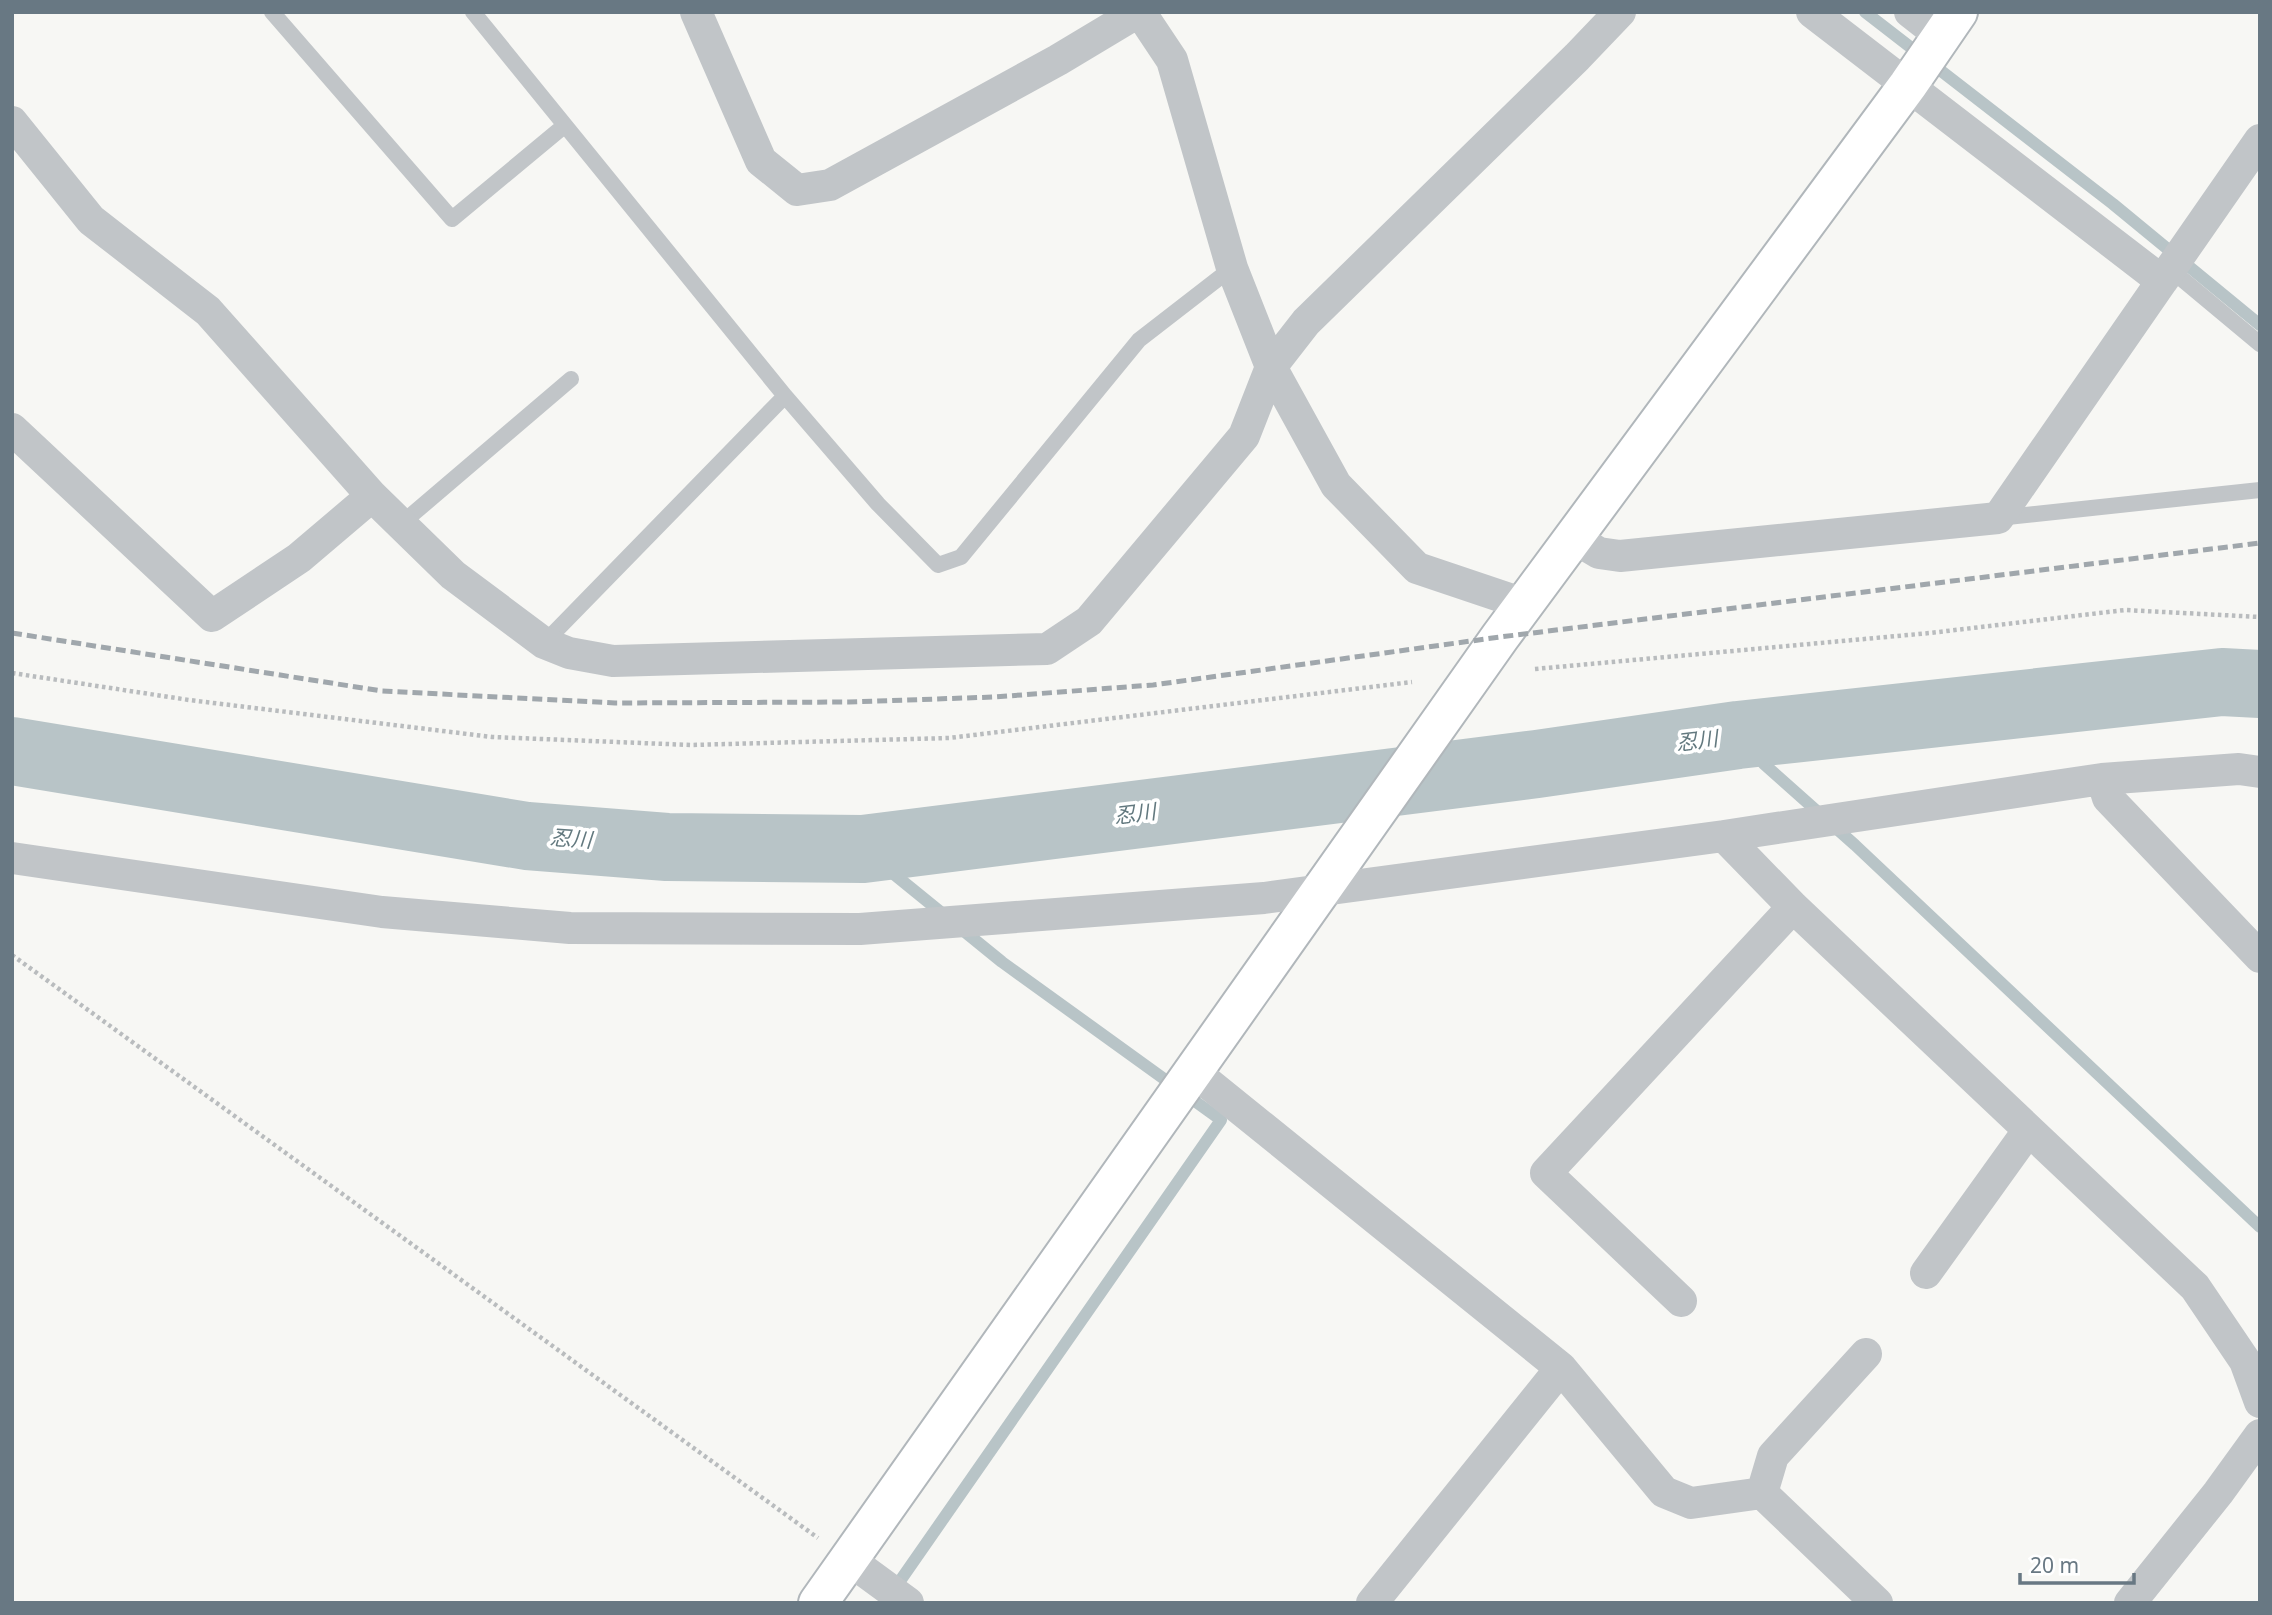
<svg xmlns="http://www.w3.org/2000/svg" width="2272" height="1615" viewBox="0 0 2272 1615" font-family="'Noto Sans','Noto Sans JP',sans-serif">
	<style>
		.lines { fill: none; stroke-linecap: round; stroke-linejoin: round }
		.stream { stroke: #b8c4c7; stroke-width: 12 }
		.river { stroke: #b8c4c7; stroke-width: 68 }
		.secondary-casing { stroke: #b1b7bb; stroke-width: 42 }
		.path { stroke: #b9bcbe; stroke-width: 4.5; stroke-dasharray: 3.5 3.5; stroke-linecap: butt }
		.lane { stroke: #c1c5c8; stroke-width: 16 }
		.street { stroke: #c1c5c8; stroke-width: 32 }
		.secondary { stroke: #fff; stroke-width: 38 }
		.rail { stroke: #a0a7ac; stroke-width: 5; stroke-dasharray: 10 5; stroke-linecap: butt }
		.labels { text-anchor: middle; stroke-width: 7; stroke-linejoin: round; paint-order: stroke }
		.water-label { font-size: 21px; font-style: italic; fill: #63797f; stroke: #fff }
	</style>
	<rect width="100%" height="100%" fill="#f7f7f4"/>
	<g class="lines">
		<path class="stream" d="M1865,12L2113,204L2260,325
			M1738,735L1764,764L1855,845L2260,1227
			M863,849L1002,962L1221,1120L893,1591"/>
		<path class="river" d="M12,751L527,836L667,847L863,849L1537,764L1738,735L2222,682L2260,684"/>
		<defs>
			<path id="secondary" d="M818,1603L1500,637L1908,85L1958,12"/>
		</defs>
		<use href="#secondary" class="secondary-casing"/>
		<path class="path" d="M1535,669L1930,633L2125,610L2260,617
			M12,673L189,700L492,737L691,745L949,738L1412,682
			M12,955L818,1538"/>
		<path class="lane" d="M272,12L452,219L564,126
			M473,12L785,396L878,504L938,565L961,557L1139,340L1232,268
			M2170,269L2260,344
			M1998,518L2260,490
			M401,524L571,379
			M544,643L785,396"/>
		<path class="street" d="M696,12L761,161L797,190L830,185L1058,60L1138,12
			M1140,12L1172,60L1232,268L1271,367L1336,485L1417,568L1524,604
			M1812,12L2162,281L2260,140
			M1910,12L1942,37
			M12,122L91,220L208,311L372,496L453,575L544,643L569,653L613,661L1047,649L1089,621L1244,436L1271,367L1306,322L1577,57L1620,12
			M12,429L212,616L299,558L372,496
			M1572,537L1599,553L1620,556L1998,518L2162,281
			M2102,779L2108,798L2260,957
			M1724,836L2102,779L2239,769L2260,772
			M12,858L382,912L570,928L860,929L1264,898L1724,836L1793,907L2195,1287L2245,1361L2260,1402
			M1193,1071L1561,1368L1372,1603
			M1926,1273L2028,1131
			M1681,1301L1546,1173L1793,907
			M1561,1368L1664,1492L1691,1503L1762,1493L1877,1603
			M1762,1493L1773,1456L1866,1354
			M848,1559L908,1603
			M2130,1603L2218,1493L2260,1435"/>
		<use href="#secondary" class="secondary"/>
		<path class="rail" d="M12,633L382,691L615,703L849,702L994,697L1153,685L1500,637L2260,543"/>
	</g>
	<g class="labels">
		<g class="water-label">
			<text transform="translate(1697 741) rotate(-7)" y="7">忍川</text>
			<text transform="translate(1135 814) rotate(-7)" y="7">忍川</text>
			<text transform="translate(571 839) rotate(4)" y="7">忍川</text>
		</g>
	</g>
	<rect width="2272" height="1615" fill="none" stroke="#687883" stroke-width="28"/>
	<path d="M2020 1573v10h114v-10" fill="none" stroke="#687883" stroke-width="3.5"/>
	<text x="2030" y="1573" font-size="21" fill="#687883" stroke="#ffffff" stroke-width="5" paint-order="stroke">20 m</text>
</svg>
